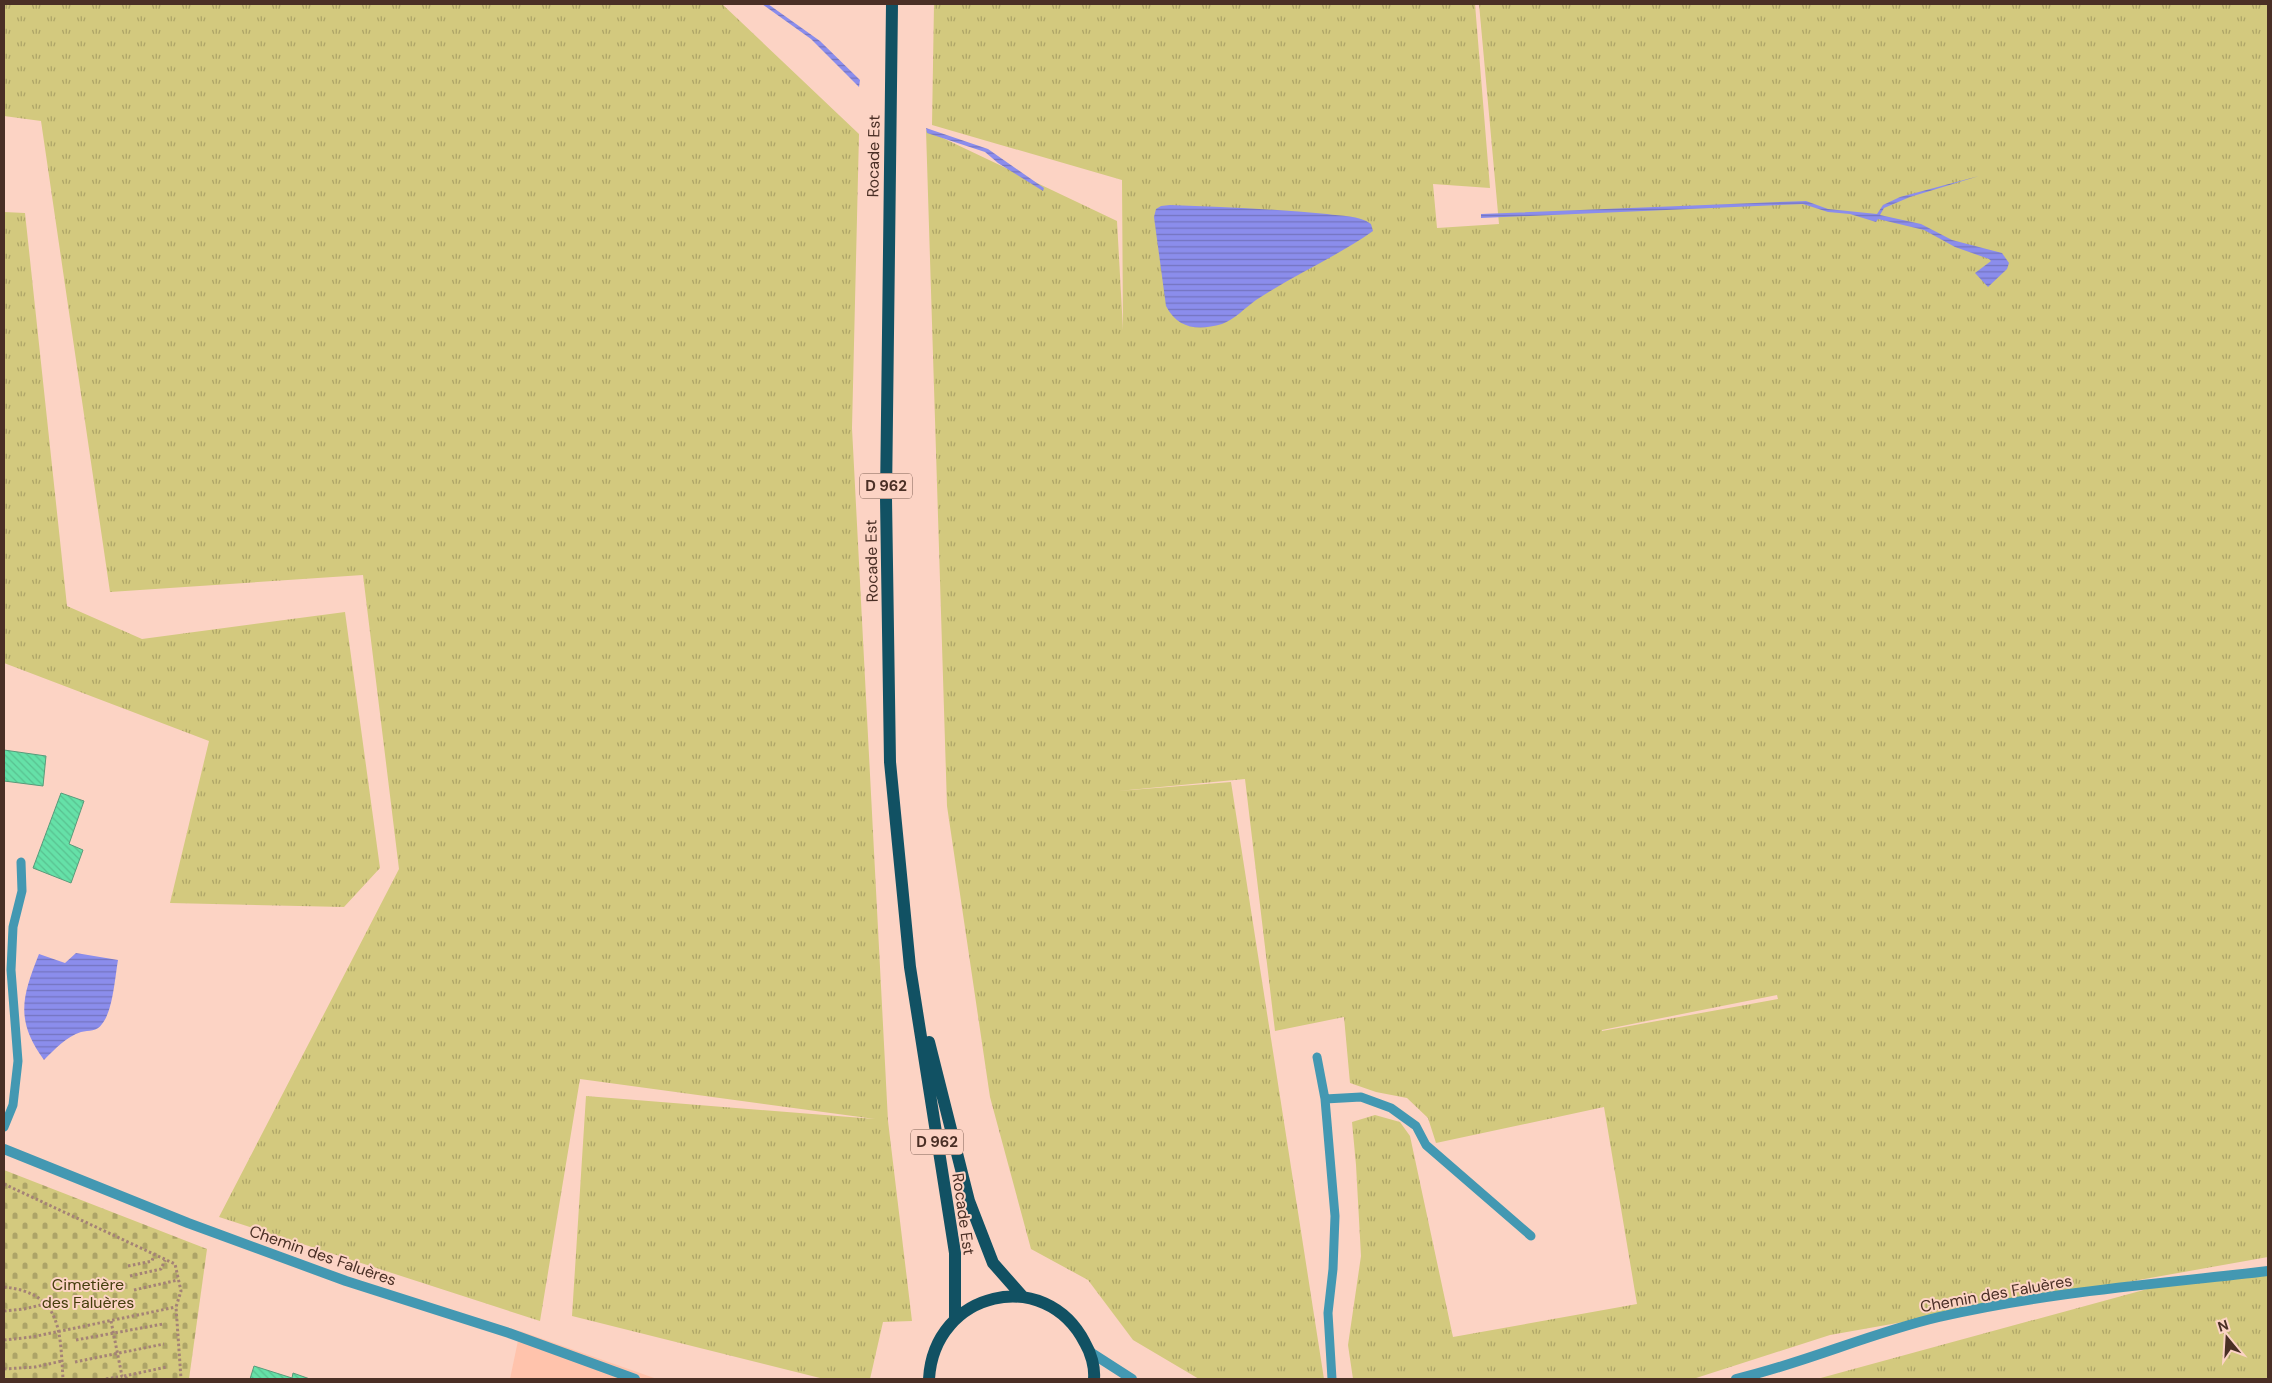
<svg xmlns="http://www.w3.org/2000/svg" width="2272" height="1383" viewBox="0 0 2272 1383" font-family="'DM Sans',sans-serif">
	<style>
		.built { fill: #ffc3ac }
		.grass { fill: url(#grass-tufts); fill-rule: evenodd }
		.cemetery { fill: url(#cemetery-stones) }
		.water { fill: url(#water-rules) }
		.building { fill: url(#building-back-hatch); stroke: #589b7a }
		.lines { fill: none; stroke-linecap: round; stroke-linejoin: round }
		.path { stroke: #a48276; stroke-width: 3; stroke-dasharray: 2.5 2.5; stroke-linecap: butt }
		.service { stroke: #4398b2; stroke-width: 9 }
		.minor { stroke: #4398b2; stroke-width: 10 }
		.tertiary { stroke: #4398b2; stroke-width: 10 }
		.primary { stroke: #115163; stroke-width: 12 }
		.labels { text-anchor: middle; stroke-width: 4; stroke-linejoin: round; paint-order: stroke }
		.shield { fill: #fcd3c4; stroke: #7f6055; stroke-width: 1 }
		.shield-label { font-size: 15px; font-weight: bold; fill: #4a2f25 }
		.street-label { font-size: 16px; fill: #4a2f25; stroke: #fcd3c4 }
		.park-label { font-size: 16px; fill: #453e0c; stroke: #fcd3c4 }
	</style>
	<defs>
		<pattern id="grass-tufts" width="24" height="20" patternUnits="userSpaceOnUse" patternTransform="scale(1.25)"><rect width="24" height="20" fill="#d3c97e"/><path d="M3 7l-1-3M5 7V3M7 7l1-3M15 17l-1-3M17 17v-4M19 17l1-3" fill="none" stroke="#ada467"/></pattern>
		<pattern id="cemetery-stones" width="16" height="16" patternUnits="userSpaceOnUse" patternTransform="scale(1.25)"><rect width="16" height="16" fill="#d3c97e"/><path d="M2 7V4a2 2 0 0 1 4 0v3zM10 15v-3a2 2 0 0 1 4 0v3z" fill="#ada467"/></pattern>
		<pattern id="water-rules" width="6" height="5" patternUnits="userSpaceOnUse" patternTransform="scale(1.25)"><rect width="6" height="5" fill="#8b8dec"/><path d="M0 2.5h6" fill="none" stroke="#7474bf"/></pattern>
		<pattern id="building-back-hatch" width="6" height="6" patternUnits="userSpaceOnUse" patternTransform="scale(1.25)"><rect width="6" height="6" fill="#65e1a8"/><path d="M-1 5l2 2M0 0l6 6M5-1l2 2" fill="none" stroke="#59c190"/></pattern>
	</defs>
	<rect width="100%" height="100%" fill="#fcd3c4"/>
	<path class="built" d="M520,1331L657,1379H510Z"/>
	<path class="grass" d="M4,4H722L859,134L852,428L888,1121L912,1321L883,1322L870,1379H824L572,1316L586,1096L875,1119L580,1079L540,1321L219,1217L399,869L363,575L110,592L41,121L4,116Z
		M934,4H1475L1490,188L1433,184L1437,228L1499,224L1479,4H2268V1257L1830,1335L1693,1379H1353L1348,1345L1361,1256L1356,1165L1352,1122L1375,1115L1400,1122L1410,1136L1453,1337L1637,1304L1604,1107L1436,1143L1428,1118L1407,1098L1376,1092L1350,1083L1344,1017L1275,1031L1245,779L1118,791L1231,782L1324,1379H1199L1133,1340L1088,1280L1031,1249L990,1097L947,806L926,130L1117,221L1123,330L1122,180L932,125ZM1777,995L1778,999L1602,1031V1030Z
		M4,212L25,213L67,606L142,639L345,612L380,868L344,907L170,903L209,741L4,663Z
		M2268,1269V1379H1817L2173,1282Z"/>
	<path class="cemetery" d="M4,1170L207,1249L189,1379H4Z"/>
	<path class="water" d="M762,4H768L820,41L860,80L859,87L811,39Z
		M926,128L988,149L1044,188L1043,191L998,163L985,152L927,133Z
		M1979,176L1910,197L1884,208L1880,215L1921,224L1952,240L2002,253L2009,263L2007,269L1988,287L1975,273L1991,261L1989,259L1955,247L1924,230L1878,219L1876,222L1850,214L1828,212L1803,204L1481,218V214L1806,201L1828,209L1877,214L1883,205L1900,197Z
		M1170,205C1222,207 1275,209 1327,214C1341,216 1359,215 1371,224L1373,231C1336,257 1294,275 1256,300C1246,307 1234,320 1222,324C1198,331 1178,329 1166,306L1154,217L1156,209L1161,206Z
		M76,953L118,960C115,977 113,1011 102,1024C97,1032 89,1030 81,1032C67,1036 54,1050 44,1060C15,1020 22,997 39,954L65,963Z"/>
	<path class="building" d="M4,750L46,756L43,786L4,781Z
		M61,793L84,801L69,844L83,850L71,883L33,868Z
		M254,1366L292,1378L293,1373L310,1379H250Z"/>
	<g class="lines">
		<path class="path" d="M4,1184L175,1264L181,1291L176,1307L181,1379
			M128,1266L152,1261L154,1255
			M130,1276L161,1269L165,1260
			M4,1287C62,1293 60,1331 63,1379
			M134,1290L178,1280
			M4,1311L24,1309L45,1304
			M111,1321L122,1376
			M4,1340L32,1337L176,1307
			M76,1340L163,1324
			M75,1362L164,1344
			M4,1369L35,1367L62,1361
			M124,1376L167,1367
			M106,1379L118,1377
			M116,1379L122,1376L129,1379"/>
		<path class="service" d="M1317,1057L1325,1099L1335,1216L1333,1269L1328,1313L1332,1379
			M1325,1099L1361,1097L1391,1108L1416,1126L1426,1145L1531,1236
			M4,1127L13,1105L18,1061L11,970L13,927L22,891L21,862"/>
		<path class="minor" d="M4,1149L188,1223L346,1281L509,1333L635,1379"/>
		<path class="tertiary" d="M1090,1352L1132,1379
			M1736,1379C1805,1363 1870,1333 1939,1317C2047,1292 2158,1284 2268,1271"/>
		<path class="primary" d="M892,4L886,498L890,762L910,967L955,1253V1318
			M929,1042L969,1201L993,1263L1023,1297
			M929,1379C934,1291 1045,1265 1085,1343C1091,1353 1095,1367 1094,1379"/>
	</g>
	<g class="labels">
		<g class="shield">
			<rect x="860" y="473.5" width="52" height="25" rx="4"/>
			<rect x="911" y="1129.5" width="52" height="25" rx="4"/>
		</g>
		<g class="shield-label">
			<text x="886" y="491">D 962</text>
			<text x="937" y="1147">D 962</text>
		</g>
		<g class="street-label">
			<text transform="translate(873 156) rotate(-89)" y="6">Rocade Est</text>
			<text transform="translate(871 561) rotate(-91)" y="6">Rocade Est</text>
			<text transform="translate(964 1214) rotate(82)" y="6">Rocade Est</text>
			<text transform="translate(323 1255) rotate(19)" y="6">Chemin des Faluères</text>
			<text transform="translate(1996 1293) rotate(-10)" y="6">Chemin des Faluères</text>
		</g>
		<g class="park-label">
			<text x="88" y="1290">Cimetière<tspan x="88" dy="18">des Faluères</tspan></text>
		</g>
	</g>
	<rect width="2272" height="1383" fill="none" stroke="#4a2f25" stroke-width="10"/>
	<g transform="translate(2227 1338) rotate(342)" stroke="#fcd3c4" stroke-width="4" paint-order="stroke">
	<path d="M0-4L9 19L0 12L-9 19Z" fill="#4a2f25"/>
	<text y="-8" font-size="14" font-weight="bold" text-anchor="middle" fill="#4a2f25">N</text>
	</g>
</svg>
